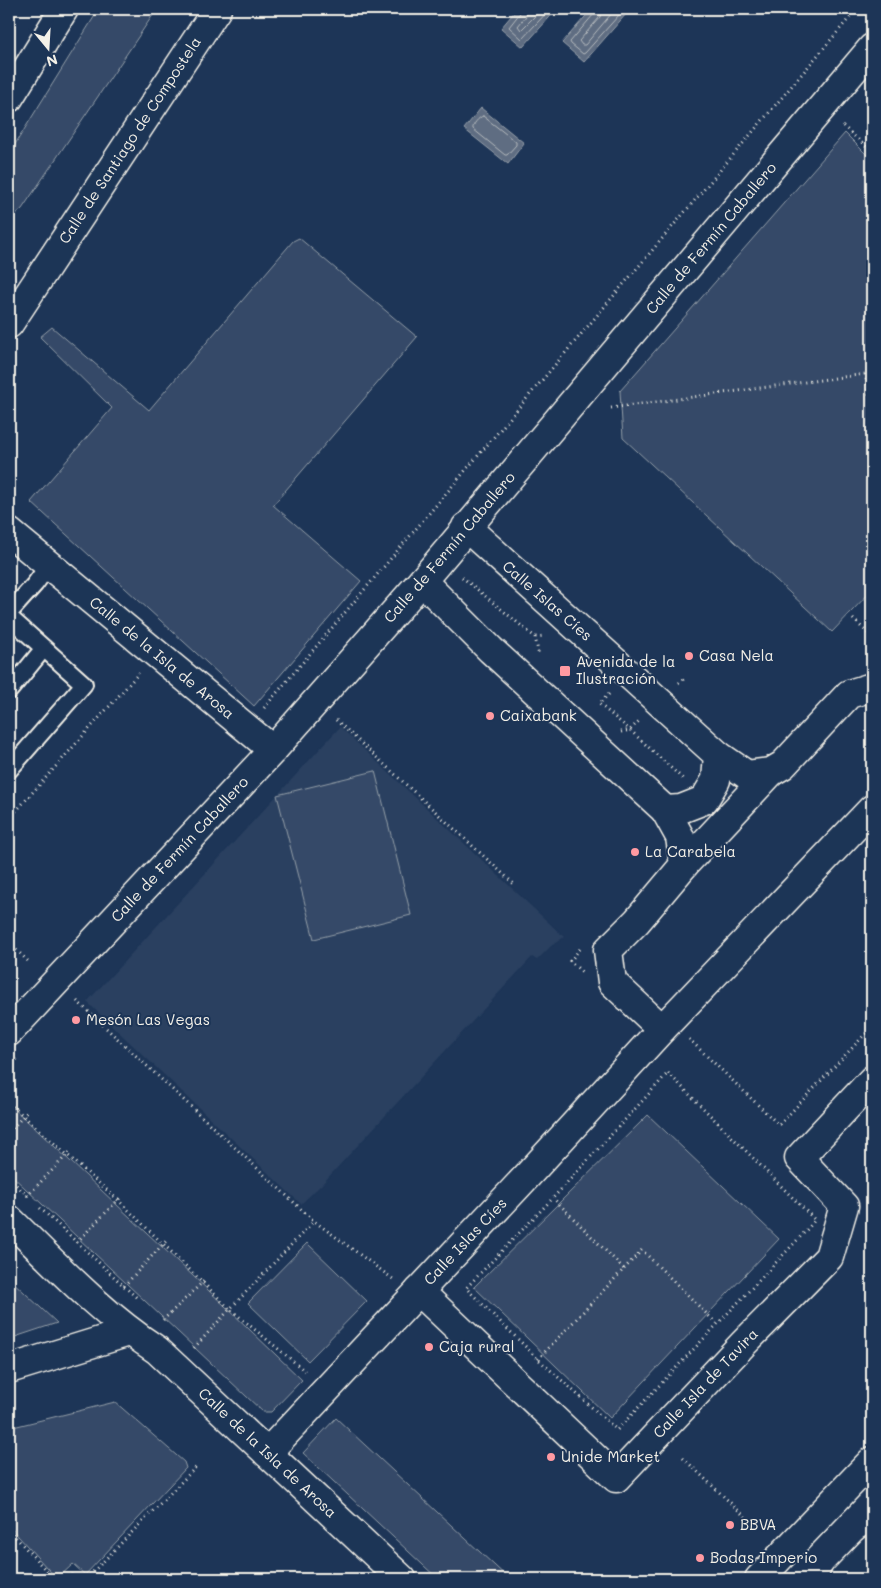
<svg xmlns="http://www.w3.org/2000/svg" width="881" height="1588" viewBox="0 0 881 1588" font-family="Mali,sans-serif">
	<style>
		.built { fill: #2a4060 }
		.green { fill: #354a67; stroke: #949ea8 }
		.water { fill: #5e6d82; stroke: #9aa2ab }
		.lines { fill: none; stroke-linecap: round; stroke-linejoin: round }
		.shore { stroke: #b8bcbf; stroke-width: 1 }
		.lane-casing { stroke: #f4f1e8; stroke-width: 20 }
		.street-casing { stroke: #f4f1e8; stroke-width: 31 }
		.secondary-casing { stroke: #f4f1e8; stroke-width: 31 }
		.highway-casing { stroke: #f4f1e8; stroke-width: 31 }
		.path { stroke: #f4f1e8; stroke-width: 3; stroke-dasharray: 1 4; stroke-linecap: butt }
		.lane { stroke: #1d3557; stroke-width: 16 }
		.street { stroke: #1d3557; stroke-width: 28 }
		.secondary { stroke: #1d3557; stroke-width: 28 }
		.highway { stroke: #1d3557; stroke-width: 28 }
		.poi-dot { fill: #ff9aa2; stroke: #1d3557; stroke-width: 2 }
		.labels { text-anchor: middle; stroke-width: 4; stroke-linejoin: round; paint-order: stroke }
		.street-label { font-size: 15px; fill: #f4f1e8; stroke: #1d3557 }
		.poi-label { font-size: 15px; fill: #f4f1e8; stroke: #1d3557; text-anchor: start }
	</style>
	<rect width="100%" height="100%" fill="#1d3557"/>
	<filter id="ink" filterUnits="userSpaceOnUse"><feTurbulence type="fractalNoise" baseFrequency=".02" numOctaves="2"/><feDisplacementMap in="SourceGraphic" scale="10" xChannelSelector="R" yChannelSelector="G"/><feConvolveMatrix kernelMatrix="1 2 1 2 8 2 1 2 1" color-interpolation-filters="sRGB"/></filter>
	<g filter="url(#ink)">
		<path class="built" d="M340,727L564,937L551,946L537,960L532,957L322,1184L301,1204L87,1002Z"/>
		<path class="green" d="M99,9H157L22,209L9,220V154Z
			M845,133L872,160V590L832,632L623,438L620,391Z
			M299,238L417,337L273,505L361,581L254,706L31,502L112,408L40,337L52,327L149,410L293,241Z
			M375,771L411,915L314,939L277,795Z
			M9,1104L223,1304L302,1380L271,1412H263L9,1173Z
			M648,1115L779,1239L610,1418L474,1287Z
			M307,1243L367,1301L308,1361L248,1303Z
			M9,1278L57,1323L9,1339Z
			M115,1402L184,1462L186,1468L85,1575L73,1564L57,1579L9,1526V1428Z
			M336,1418L509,1579H438L303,1453Z"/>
		<path class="water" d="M517,9H557L523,47L501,28Z
			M592,9H622L627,13L584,62L562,43Z
			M481,108L524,143L508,164L464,129Z"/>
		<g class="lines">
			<path class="shore" d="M521,9L520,13L509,27L522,39L550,9
				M527,9L526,16L518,26L521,30L542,9
				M595,9L594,14L570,42L571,44L583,54L585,53L619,15V9
				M602,9L600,17L579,41L582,45H585L612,13L613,9
				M483,116L516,142V145L507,155H505L473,129C472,125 479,117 483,116Z"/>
			<defs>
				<path id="lane" d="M9,613L35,584L48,566
					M9,617L84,684L9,770
					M9,691L44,648"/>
				<g id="street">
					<path id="s1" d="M9,324L217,9"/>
					<path id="s2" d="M9,532L273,750"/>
					<path d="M422,581L491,650L665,810L681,809L704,800L716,780L718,755L466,527"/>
					<path d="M718,755L747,775L771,772L783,765L849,694L872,687"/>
					<path d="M684,865L771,772"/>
					<path d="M662,1029L612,982L608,950L637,921L684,865L680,837L665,810"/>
					<path id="s3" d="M9,1032L273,750L422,581L872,48"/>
					<path id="s4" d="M9,1219C56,1265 102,1314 157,1350L402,1579"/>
					<path id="s5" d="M419,1291L616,1478L743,1344L829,1257L844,1206L799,1158L872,1080"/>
					<path d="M9,1369L129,1332"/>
					<path id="s6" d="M267,1453L528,1175L662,1029L872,809"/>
					<path d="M759,1579L872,1461"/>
				</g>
				<path id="secondary" d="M844,1579L872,1550"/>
				<path id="highway" d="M9,98L64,9"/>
			</defs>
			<use href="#lane" class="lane-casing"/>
			<use href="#street" class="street-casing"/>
			<use href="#secondary" class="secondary-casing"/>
			<use href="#highway" class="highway-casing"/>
			<path class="path" d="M843,126L872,152
				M865,374L872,407
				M611,408L865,374L872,366
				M462,577L535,637L545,636
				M853,619L872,637
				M535,637L539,656
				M679,683L686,677
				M609,694L599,704L630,730L683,779
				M264,708L857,9
				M336,720L514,884
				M621,732L630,730L640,720
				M9,819L139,673
				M9,943L30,963
				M580,949L570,961L583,973
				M77,1001L314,1221L393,1279
				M689,1039L779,1125L872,1027
				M9,1067L17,1059
				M668,1073L815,1220L803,1234L617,1430L538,1359L466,1288L553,1198Z
				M9,1103L118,1200L230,1309L314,1221
				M9,1132L27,1112
				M9,1178L29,1197
				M27,1196L70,1152
				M40,1208L138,1299
				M77,1242L120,1198
				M624,1269L642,1250L716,1323
				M124,1286L166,1241
				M163,1320L206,1279
				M194,1348L230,1309L305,1371
				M538,1359L624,1269L553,1198
				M683,1458L755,1526
				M9,1530L54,1579
				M69,1579L73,1574L79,1579
				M86,1579L197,1466"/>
			<use href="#lane" class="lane"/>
			<use href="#street" class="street"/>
			<use href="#secondary" class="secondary"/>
			<use href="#highway" class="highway"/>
		</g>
	</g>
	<g class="poi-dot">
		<circle cx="689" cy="656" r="5"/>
		<rect x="559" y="665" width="12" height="12" rx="2.5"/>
		<circle cx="490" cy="716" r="5"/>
		<circle cx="635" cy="852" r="5"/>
		<circle cx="76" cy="1020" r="5"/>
		<circle cx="429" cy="1347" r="5"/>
		<circle cx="551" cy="1457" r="5"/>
		<circle cx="730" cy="1525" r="5"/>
		<circle cx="700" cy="1558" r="5"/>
	</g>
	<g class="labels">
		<g class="street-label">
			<text dy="5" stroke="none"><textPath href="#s1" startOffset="220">Calle de Santiago de Compostela</textPath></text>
			<text dy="5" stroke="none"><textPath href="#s3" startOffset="1060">Calle de Fermín Caballero</textPath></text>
			<text dy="5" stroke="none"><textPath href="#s3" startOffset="655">Calle de Fermín Caballero</textPath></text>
			<text transform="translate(547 601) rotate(41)" y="5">Calle Islas Cíes</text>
			<text dy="5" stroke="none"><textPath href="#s2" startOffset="198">Calle de la Isla de Arosa</textPath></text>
			<text dy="5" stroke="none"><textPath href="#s3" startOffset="250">Calle de Fermín Caballero</textPath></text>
			<text dy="5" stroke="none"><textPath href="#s6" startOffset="290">Calle Islas Cíes</textPath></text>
			<text dy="5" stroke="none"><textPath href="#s5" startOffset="402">Calle Isla de Tavira</textPath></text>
			<text dy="5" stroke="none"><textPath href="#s4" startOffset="349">Calle de la Isla de Arosa</textPath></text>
		</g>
		<g class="poi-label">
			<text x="699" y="661">Casa Nela</text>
			<text x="576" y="667">Avenida de la<tspan x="576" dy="17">Ilustración</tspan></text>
			<text x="500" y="721">Caixabank</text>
			<text x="645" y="857">La Carabela</text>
			<text x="86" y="1025">Mesón Las Vegas</text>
			<text x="439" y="1352">Caja rural</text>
			<text x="561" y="1462">Unide Market</text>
			<text x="740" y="1530">BBVA</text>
			<text x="710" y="1563">Bodas Imperio</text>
		</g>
	</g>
	<rect width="881" height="1588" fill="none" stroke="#1d3557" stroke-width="30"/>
	<rect x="15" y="15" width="851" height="1558" fill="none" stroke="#f4f1e8" stroke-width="2" filter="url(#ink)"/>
	<g transform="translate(48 48) rotate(162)" stroke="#1d3557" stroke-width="4" paint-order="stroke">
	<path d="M0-4L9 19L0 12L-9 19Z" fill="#f4f1e8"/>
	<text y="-8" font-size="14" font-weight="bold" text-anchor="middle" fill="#f4f1e8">N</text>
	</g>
</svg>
